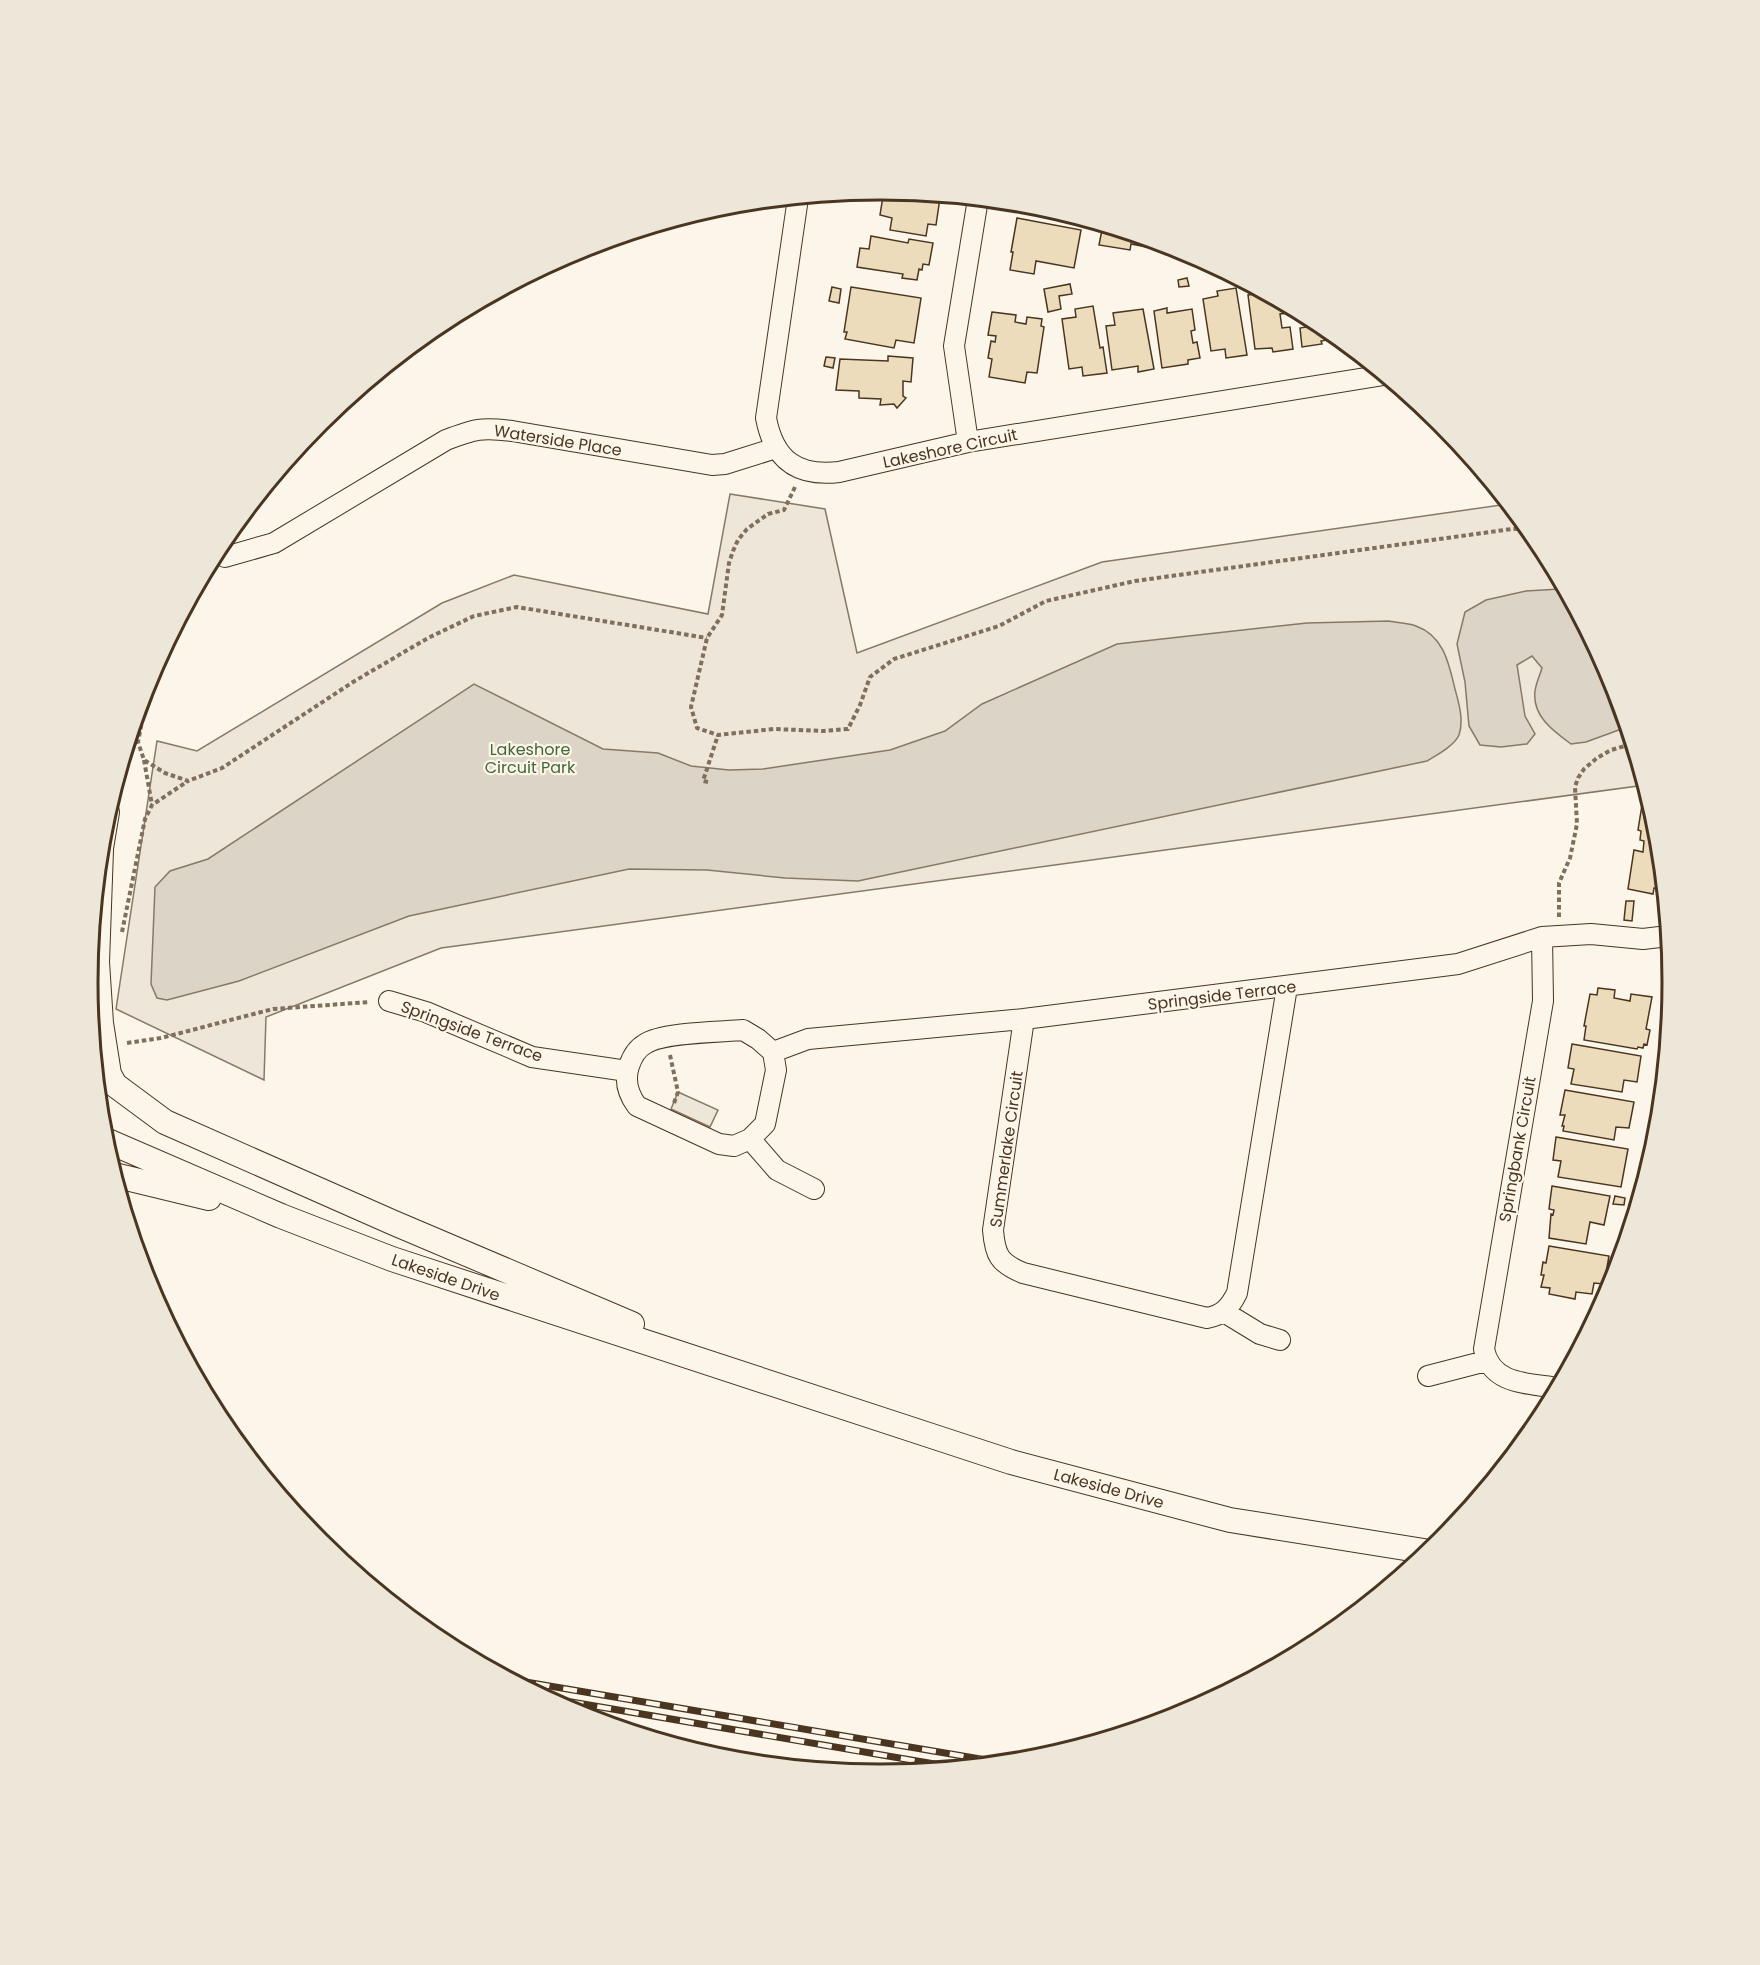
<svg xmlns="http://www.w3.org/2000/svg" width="1760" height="1965" viewBox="0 0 1760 1965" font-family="Poppins,sans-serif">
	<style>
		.green { fill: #ede6d9; stroke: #887966; stroke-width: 1.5 }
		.parking { fill: #ede7d9; stroke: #887966; stroke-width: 1.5 }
		.water { fill: #dcd4c6; stroke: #887966; stroke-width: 1.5 }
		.building { fill: #ecdcbc; stroke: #4a3520; stroke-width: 1.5 }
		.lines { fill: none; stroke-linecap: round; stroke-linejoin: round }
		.minor-casing { stroke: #4a3520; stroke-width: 22 }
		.tertiary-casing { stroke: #4a3520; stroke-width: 26 }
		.path { stroke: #7f6f5c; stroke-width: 4; stroke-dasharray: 4.5 3; stroke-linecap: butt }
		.minor { stroke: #fbf6e9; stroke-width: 20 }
		.tertiary { stroke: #fbf6e9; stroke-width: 24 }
		.rail-casing { stroke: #4a3520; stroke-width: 7 }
		.rail { stroke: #fbf6e9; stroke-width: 4.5; stroke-dasharray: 14; stroke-linecap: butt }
		.labels { text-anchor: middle; stroke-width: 4.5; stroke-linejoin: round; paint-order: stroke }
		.street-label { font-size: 16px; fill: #4a3520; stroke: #fbf6e9 }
		.park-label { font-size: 16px; fill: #436837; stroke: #fbf6e9 }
		.rim { fill: none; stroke: #4a3520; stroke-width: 3 }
	</style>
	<rect width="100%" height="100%" fill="#fbf6e9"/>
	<path class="green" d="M730,494L825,509L857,653L1102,562L1508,504L1540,542L1613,679L1645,785L441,948L266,1017L264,1080L116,1009L157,741L197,751L442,603L514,575L708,614Z"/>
	<path class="parking" d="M678,1092L718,1110L710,1127L671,1109Z"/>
	<path class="water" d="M1560,589L1565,590L1602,659L1601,673L1609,680L1613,679L1627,727L1586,742L1571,744C1553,731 1532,716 1535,691C1536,683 1540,675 1542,668L1532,656L1517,665L1525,716L1535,734L1527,744L1501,747L1480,745L1469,726L1465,682L1457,644L1465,612L1486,600L1526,591Z
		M1389,621C1397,623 1408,623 1416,626C1444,636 1449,664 1455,689C1459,704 1464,720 1459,735C1454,746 1437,755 1427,761L858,881L785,878L707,870L629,869L409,916L239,981L167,1000L157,998L151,984L155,887L170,871L208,859L474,684L603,749L658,753L691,766L729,770L763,769L890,750L945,731L982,704L1117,644L1307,623Z"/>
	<path class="building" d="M884,190L940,198L936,225L928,224L926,236L890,230L892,218L880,215Z
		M1022,204L1035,205L1049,209L1040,208L1039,211L1022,208Z
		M1017,218L1081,230L1074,268L1036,261L1034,274L1010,270L1013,252H1011Z
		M1103,225L1153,241L1152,248L1131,244L1130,250L1099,245Z
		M871,236L908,243L909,239L933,243L929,265L923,264L922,270L919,269L917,280L902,278L903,274L857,267L860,248L869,249Z
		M1187,278L1189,286L1179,287L1178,280Z
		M1070,284L1072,294L1059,296L1061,309L1048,312L1044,289Z
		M832,287L841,289L839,303L829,301Z
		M851,287L921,298L914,343L896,340L894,348L845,339L847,332H844Z
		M1236,288L1247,355L1226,358L1225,349L1211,351L1203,299L1218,296L1217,291Z
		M1263,293L1287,305L1288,313L1280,314L1282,328L1290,327L1293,349L1273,352L1272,348L1255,349L1248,295Z
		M1093,306L1100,348L1103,347L1107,373L1083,376L1082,367L1069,369L1062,319L1076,317L1075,309Z
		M1167,308V313L1192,309L1195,330L1191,331L1193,343L1197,342L1200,358L1188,360V364L1162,368L1154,311Z
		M1143,309L1154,369L1138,372V366L1112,370L1106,326L1115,325L1113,313Z
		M1294,309L1306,315V317L1296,318Z
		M992,312L1016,315L1015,322L1026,324L1027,317L1042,319L1041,326L1044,327L1037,373L1027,372L1025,383L989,377L992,359L988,358L991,341L995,342L996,336L988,335Z
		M1310,318L1321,323L1338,338L1321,341L1322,344L1302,347L1300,328L1312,326Z
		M888,356L913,358L911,382L903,381V396L906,398L897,408L894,404L880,405L881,399L859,398V391L836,390L840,359L888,361Z
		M826,357L835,358L833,368L824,366Z
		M1642,805L1651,806L1658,828L1664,889L1654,888L1653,894L1628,889L1634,850L1643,852L1644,841L1640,840L1641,831L1638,830Z
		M1626,901H1634L1632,921L1624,920Z
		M1598,988L1615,990L1614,998L1630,1001L1631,994L1652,997L1646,1029L1650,1030L1647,1045L1644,1044L1643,1048L1638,1047L1637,1049L1584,1040L1586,1026H1584L1590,994L1597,995Z
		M1572,1044L1641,1056L1637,1082L1624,1080L1622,1092L1571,1084L1574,1069L1568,1068Z
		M1565,1090L1634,1102L1629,1128L1616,1127L1614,1140L1563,1131L1564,1126H1562L1565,1115H1560Z
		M1556,1137L1628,1149L1621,1187L1558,1177L1561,1161L1553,1160Z
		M1552,1186L1610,1196L1604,1225L1590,1222L1586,1244L1549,1238L1551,1214L1553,1215L1554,1210L1549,1209Z
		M1615,1196L1625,1198L1624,1205L1613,1204Z
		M1549,1246L1609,1256L1604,1284L1594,1283L1592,1294L1576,1292L1575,1299L1549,1294L1550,1288L1541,1287L1544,1275H1541L1543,1262L1546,1263Z
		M1609,1262L1619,1264L1616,1274L1607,1272Z"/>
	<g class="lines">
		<defs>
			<path id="minor" d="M798,198L766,418C774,460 797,477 839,472L968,442L1384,375
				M968,442L954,346L978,199
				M225,557L274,543L446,440C475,429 481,427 512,431L712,465L725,464L776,448
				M1542,937L1543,1001L1484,1349C1491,1385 1528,1383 1558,1388
				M389,1001L426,1012L532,1057L627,1071
				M1024,1019L993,1230C995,1255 999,1263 1023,1273L1207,1318C1223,1315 1230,1307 1237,1293L1287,987
				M743,1030L758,1039L773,1052L776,1070L765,1124L750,1139L734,1146L719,1144L637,1106C628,1094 624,1081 629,1066C632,1057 636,1049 645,1044C662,1032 721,1032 743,1030Z
				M773,1052L808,1039L1024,1019L1458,964L1542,937L1591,934L1643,939L1668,936
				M750,1139L777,1170L814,1189
				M1224,1312L1260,1334L1280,1340
				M1428,1376L1486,1361"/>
			<path id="tertiary" d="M101,850L97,962L101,1023L109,1074L115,1085L165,1122L394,1223L632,1324
				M99,860L107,812
				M103,1139L281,1216L392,1259L1011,1462L1230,1520L1430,1552
				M114,1175L209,1198"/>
		</defs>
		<use href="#minor" class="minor-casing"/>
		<use href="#tertiary" class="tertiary-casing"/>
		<path class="path" d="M795,487L784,510L768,514L747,529L738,540L733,551L729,563L722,615L707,638L691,707L697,728L718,735L774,729L824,731L848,729L860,705L870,677L894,659L999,626L1046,601L1135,581L1512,529L1528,528
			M151,673L138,742L144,760L165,773L188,781L222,768L353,682L428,638L474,616L517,607L707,638
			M144,760L152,805
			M708,782L703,781L718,735
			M1559,917V883L1570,858L1577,824L1575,787L1578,778L1584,769L1597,758L1611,750L1632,744
			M122,932L145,819L152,805L188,781
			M127,1043L161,1038L273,1009L370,1002
			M670,1055L678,1092L674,1103"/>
		<use href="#minor" class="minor"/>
		<use href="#tertiary" class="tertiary"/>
		<defs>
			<path id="rail" d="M508,1679L1004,1763
				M542,1697L958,1768"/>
		</defs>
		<use href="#rail" class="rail-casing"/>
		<use href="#rail" class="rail"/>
	</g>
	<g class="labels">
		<g class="street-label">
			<text transform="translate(558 440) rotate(9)" y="6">Waterside Place</text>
			<text transform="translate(950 448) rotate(-12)" y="6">Lakeshore Circuit</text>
			<text transform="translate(1222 995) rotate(-7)" y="6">Springside Terrace</text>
			<text transform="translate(472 1031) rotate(20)" y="6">Springside Terrace</text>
			<text transform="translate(1006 1149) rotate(-82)" y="6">Summerlake Circuit</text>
			<text transform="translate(1517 1149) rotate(-80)" y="6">Springbank Circuit</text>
			<text transform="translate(446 1277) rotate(19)" y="6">Lakeside Drive</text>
			<text transform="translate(1109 1488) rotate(15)" y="6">Lakeside Drive</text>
		</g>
		<g class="park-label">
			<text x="530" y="755">Lakeshore<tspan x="530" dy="18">Circuit Park</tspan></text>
		</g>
	</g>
	<path d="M0 0H1760V1965H0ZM98 982a782 782 0 1 1 1564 0a782 782 0 1 1-1564 0Z" fill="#ede7d9" fill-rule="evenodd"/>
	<path class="rim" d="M98 982a782 782 0 1 1 1564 0a782 782 0 1 1-1564 0Z"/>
</svg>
